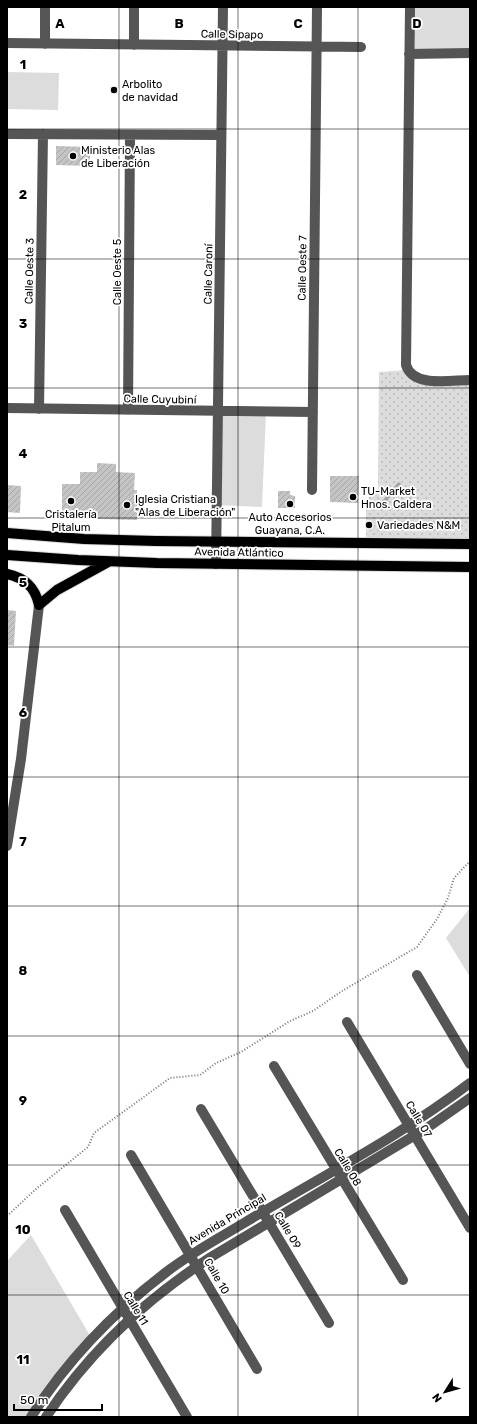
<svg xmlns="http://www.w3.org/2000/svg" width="477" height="1424" viewBox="0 0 477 1424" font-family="Rubik,sans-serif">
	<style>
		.grass { fill: url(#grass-dots) }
		.park { fill: #dcdcdc }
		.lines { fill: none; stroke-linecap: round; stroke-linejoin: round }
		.stream { stroke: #a3a3a3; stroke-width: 3.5 }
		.building { fill: url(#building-hatch) }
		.major-casing { stroke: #dbdbdb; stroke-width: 12 }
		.path { stroke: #777; stroke-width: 2; stroke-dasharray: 1 2; stroke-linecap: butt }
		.minor { stroke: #555; stroke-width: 10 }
		.major { stroke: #000; stroke-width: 10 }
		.grid { fill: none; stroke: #000; stroke-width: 1; stroke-opacity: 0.55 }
		.poi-dot { fill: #000; stroke: #fff; stroke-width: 1.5 }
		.labels { text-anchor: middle; stroke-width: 3.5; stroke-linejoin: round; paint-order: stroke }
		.street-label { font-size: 11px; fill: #000; stroke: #fff }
		.poi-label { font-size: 11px; fill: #000; stroke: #fff; text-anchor: start }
		.grid-label { font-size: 13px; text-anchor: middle; font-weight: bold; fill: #000; stroke: #fff; stroke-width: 3.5; stroke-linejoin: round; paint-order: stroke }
	</style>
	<defs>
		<pattern id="grass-dots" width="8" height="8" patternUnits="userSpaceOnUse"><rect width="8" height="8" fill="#dcdcdc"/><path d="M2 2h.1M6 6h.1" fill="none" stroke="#bbb" stroke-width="1.8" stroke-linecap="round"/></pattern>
		<pattern id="building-hatch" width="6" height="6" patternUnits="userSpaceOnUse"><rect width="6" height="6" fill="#c4c4c4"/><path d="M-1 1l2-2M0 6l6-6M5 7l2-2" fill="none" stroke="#a7a7a7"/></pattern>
	</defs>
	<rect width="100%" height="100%" fill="#fff"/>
	<path class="grass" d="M407,370L410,374L470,380V544L366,542V500L378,488L379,372Z"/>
	<path class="park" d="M410,7H470V53L409,54Z
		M7,72L59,73L58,110L7,109Z
		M218,412H266L262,507L216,505Z
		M470,908V977L446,938Z
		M31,1235L92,1339L31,1417H7V1261Z"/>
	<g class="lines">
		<path class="stream" d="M374,504H382L399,484"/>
	</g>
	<path class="building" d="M56,146L90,147V166L56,165Z
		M97,463L116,464V472L135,473L134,490H137V520L62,518V484H80V472H97Z
		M330,476H359L358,503L330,502Z
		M7,485L21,486L20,513L7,512Z
		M278,491H290V495L295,496V508H278Z
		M7,610L16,611L14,646L7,645Z"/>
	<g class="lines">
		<defs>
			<path id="major" d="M7,533L84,539L156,541L470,544
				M7,555L78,560L157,563L470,567
				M7,574C25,578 35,587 39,605
				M39,605L57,590L108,562"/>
		</defs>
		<use href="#major" class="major-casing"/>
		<path class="path" d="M7,1216L36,1189L88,1147L94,1133L170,1078L200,1075L216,1063L241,1052L290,1021L313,1011L342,991L417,947L437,919L448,898L454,878L470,861"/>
		<path class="minor" d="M410,7L406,365C413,388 451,380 470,380
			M7,43L361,47
			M45,44V7
			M134,45V7
			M409,54L470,53
			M7,134L221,135
			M7,408L313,412
			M39,409L43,134
			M128,410L130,135
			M312,490L317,7
			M216,564L223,7
			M7,846L21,759L39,605
			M417,975L470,1064
			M347,1022L470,1228
			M274,1066L403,1280
			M201,1109L329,1323
			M131,1155L257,1369
			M65,1210L187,1417
			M31,1417C67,1360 116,1310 169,1270C193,1252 219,1238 244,1223C319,1178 399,1137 470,1083
			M46,1417C89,1352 146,1299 211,1257L427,1128L470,1098"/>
		<use href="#major" class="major"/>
	</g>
	<path class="grid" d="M119,7V1417M238,7V1417M358,7V1417M7,129H470M7,259H470M7,388H470M7,518H470M7,647H470M7,777H470M7,906H470M7,1036H470M7,1165H470M7,1295H470"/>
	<g class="poi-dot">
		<circle cx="114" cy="90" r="4"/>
		<circle cx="73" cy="156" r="4"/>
		<circle cx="353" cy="497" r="4"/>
		<circle cx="71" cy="501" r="4"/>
		<circle cx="290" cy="504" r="4"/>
		<circle cx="127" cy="505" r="4"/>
		<circle cx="369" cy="525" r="4"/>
	</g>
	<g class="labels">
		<g class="street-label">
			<text transform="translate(232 34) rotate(1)" y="4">Calle Sipapo</text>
			<text transform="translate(302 268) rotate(-89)" y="4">Calle Oeste 7</text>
			<text transform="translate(29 271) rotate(-89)" y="4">Calle Oeste 3</text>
			<text transform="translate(117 272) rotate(-90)" y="4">Calle Oeste 5</text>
			<text transform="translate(208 274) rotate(-89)" y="4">Calle Caroní</text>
			<text transform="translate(160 399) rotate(1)" y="4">Calle Cuyubiní</text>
			<text transform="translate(239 552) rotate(1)" y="4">Avenida Atlántico</text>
			<text transform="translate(419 1119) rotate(59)" y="4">Calle 07</text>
			<text transform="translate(348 1167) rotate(59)" y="4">Calle 08</text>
			<text transform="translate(227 1219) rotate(-31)" y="4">Avenida Principal</text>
			<text transform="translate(288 1230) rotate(59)" y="4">Calle 09</text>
			<text transform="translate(217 1276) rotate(60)" y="4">Calle 10</text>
			<text transform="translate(136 1308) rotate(59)" y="4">Calle 11</text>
		</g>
		<g class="poi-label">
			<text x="122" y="88">Arbolito<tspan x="122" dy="13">de navidad</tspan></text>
			<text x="81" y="154">Ministerio Alas<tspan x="81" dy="13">de Liberación</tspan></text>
			<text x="361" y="495">TU-Market<tspan x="361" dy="13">Hnos. Caldera</tspan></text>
			<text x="135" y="503">Iglesia Cristiana<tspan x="135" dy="13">"Alas de Liberación"</tspan></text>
			<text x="71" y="518" text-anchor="middle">Cristalería<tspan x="71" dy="13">Pitalum</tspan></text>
			<text x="290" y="521" text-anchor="middle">Auto Accesorios<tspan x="290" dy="13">Guayana, C.A.</tspan></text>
			<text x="377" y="529">Variedades N&amp;M</text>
		</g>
	</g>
	<g class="grid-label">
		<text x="60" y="28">A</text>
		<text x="179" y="28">B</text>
		<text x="298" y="28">C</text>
		<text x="417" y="28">D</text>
		<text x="23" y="69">1</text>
		<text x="23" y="199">2</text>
		<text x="23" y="328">3</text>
		<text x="23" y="458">4</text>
		<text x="23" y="587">5</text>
		<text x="23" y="717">6</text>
		<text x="23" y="846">7</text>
		<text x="23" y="975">8</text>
		<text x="23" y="1105">9</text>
		<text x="23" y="1234">10</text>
		<text x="23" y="1364">11</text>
	</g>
	<rect width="477" height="1424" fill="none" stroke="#000000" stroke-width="16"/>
	<g transform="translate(445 1392) rotate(233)" stroke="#ffffff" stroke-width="3" paint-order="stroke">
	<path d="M0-3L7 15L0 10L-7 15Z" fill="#000000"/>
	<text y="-6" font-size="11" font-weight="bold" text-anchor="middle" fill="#000000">N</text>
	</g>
	<path d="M14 1404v6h88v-6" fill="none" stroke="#000000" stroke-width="2"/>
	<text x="20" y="1404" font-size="12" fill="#000000" stroke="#ffffff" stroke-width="3" paint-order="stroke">50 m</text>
</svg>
